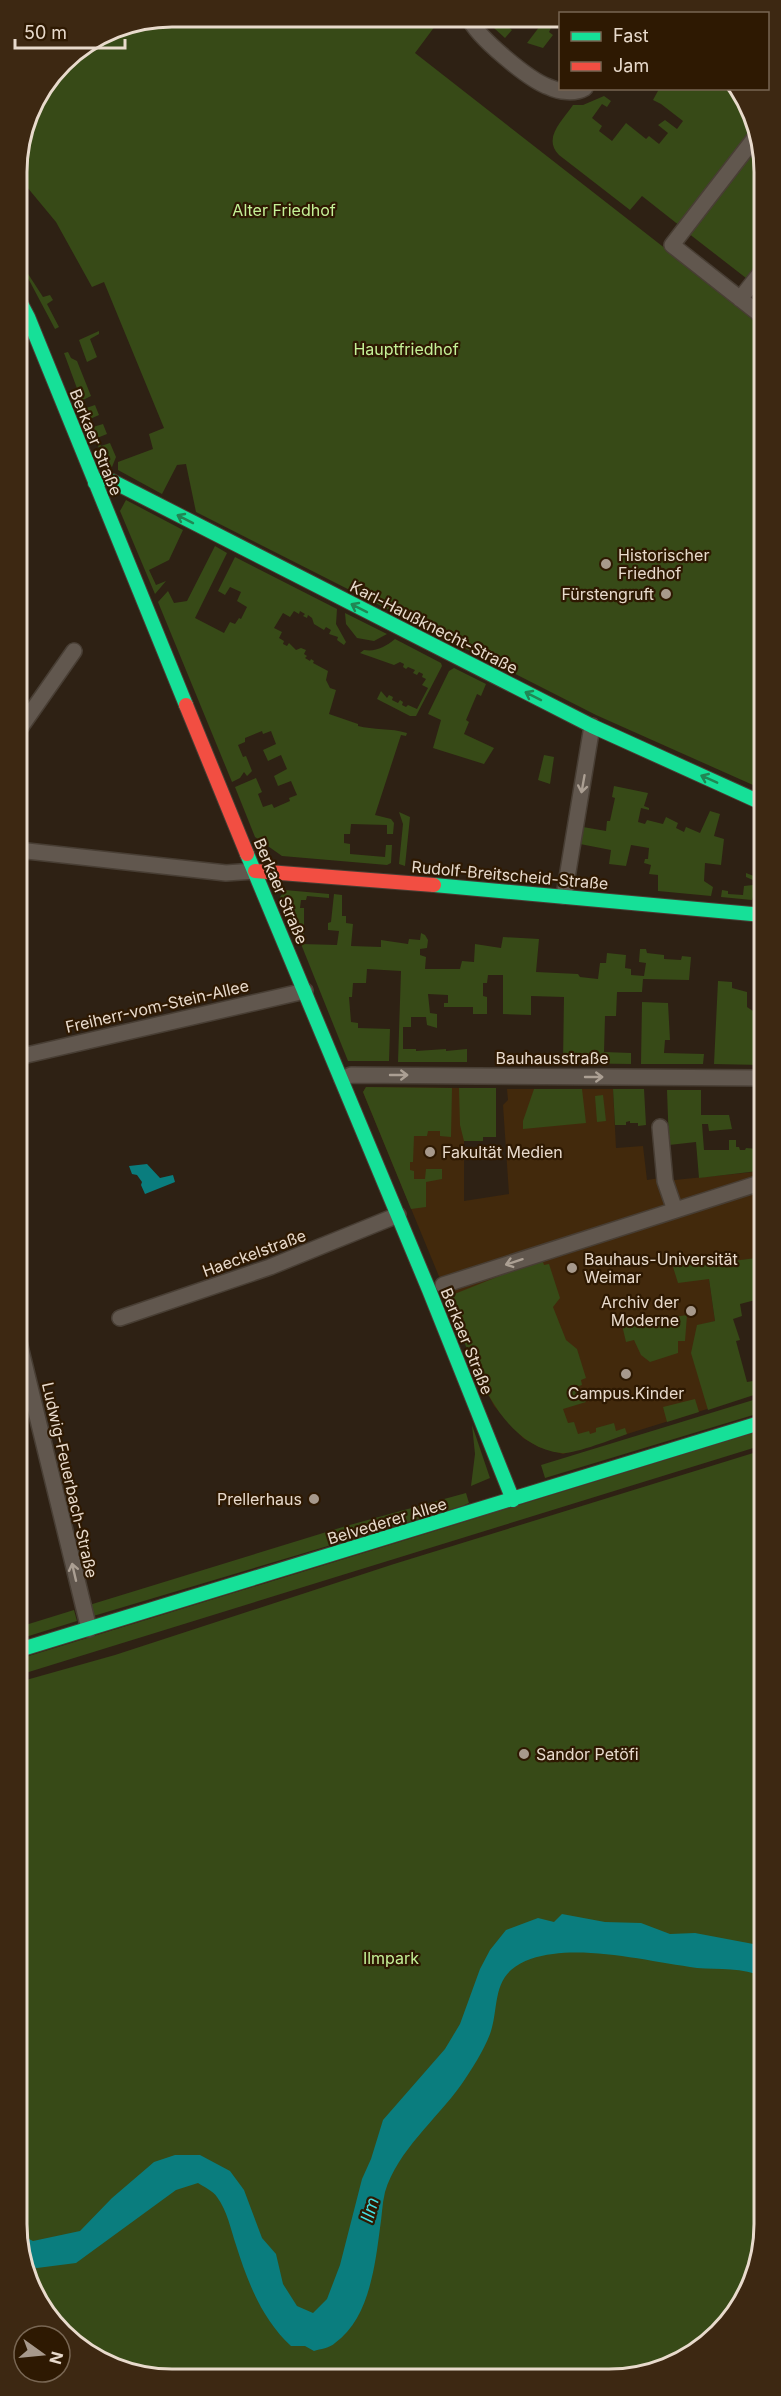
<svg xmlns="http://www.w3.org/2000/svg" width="781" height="2396" viewBox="0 0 781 2396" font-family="Inter,sans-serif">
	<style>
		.built { fill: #42290c }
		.green { fill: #374a17 }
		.water { fill: #0a7d7e }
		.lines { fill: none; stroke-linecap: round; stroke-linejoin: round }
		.street-casing { stroke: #483e34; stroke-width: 18 }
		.fast-casing { stroke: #483e34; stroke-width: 16 }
		.jam-casing { stroke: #483e34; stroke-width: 16 }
		.street { stroke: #61574e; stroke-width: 15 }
		.fast { stroke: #16e098; stroke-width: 14 }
		.jam { stroke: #f24e42; stroke-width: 14 }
		.oneway { stroke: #218654 }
		.oneway2 { stroke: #ab9f93 }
		.poi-dot { fill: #a7998c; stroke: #2e1902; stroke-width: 2 }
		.labels { text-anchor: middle; stroke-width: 4.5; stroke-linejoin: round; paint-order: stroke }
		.park-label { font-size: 16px; fill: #c5f197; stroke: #2e1902 }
		.street-label { font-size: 16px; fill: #e8dacc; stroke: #2e1902 }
		.poi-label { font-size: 16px; fill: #e8dacc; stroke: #2e1902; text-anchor: start }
		.water-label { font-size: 18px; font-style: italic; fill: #45dfe2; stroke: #2e1902 }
		.rim { fill: none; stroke: #e8dacc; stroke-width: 3 }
	</style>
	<rect width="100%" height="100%" fill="#2e2114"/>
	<path class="built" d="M366,1087L464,1088V1201L509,1194L503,1105L508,1100L507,1089H613L616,1148L643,1146L647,1180L660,1178L665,1181L763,1171V1257L707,1265L715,1321L697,1326L720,1405L563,1454L539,1447L523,1438L494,1406L485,1388L363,1092Z"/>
	<path class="green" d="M172,17L441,18L415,53L762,324V789L596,715L196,512L186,464L177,465L162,494L118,470V462L153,449L149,434L164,428L104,282L92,287L56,222L17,175V162L33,103L69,55L113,28Z
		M484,19H508L504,24L512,30L505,38Z
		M543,22L551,28L549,32L553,35L543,48L527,43Z
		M659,89H733L754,129L680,226L642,196L630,210L559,155C542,138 563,120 573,105H583L604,96L611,101L607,107L602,104L592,118L602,126L599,131L612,141L626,123L646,139L649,136L659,144L668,133L658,125L665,120L677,129L683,121L661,104L653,100Z
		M760,140L762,258L746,278L688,233Z
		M22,250L25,254L19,260L43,297L50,295L53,300L47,304L59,327L55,329L29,280L17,263V254Z
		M99,331V334L90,339L97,357L87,362L79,340Z
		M68,352L71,358L77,361L91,396L83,400L86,408L95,405L99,415L90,419L93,427L103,424L107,434L97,438L101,446L110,443L116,457L112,467L104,462L64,353Z
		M126,500L183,530L169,560L149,570L156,585L166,581L155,594L120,511Z
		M215,546L227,553L195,618L224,633L230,622L235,624L239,618L241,619L247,607L237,601L241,592L230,587L225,595L218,591L235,557L337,609L336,624L346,642L344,645L337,640L338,637L329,634L331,630L326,627L324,630L314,624L312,618L308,615L307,618L303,616L305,614L300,611L299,614L294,611L290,617L283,613L274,628L282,632L279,638L284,641L283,644L287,646L289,643L296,650L301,648L306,650L304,654L307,656L305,658L310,661L311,659L314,661L313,663L328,671L326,680L330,688L336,690L329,714L358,724V726C373,730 391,728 407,733L406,736L401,735L375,815L391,819L394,823L393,834H387V825L351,824L350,834H344V843L350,844V854L385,857L386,845H392L391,863L387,865L282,856L255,837L235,787L256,778L262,792L258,794L263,807L272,804L274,808L290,801L289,798L297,795L291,781L278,786L274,776L287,769L281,755L268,761L263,750L276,744L271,731L263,734L262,731L245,738V742L238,745L243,757L246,756L252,771L247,776L244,772L240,778L232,782L158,602L168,591L174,603L187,601Z
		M345,613L387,634L374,641L357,638L346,624Z
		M395,639L441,663L442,666L416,716H410L377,699L381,691L387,698L389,695L393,697L392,700L398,703L400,700L403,702L402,705L406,707L408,705L417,709L428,688L422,685L426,679L422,677L423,674L419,672L417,675L413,673L415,670L408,667L406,669L403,667L404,664L400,662L394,665L360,653L364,650C376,652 385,647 395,639Z
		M454,668L486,684L481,696L477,694L466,720L469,722L464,734L494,748L484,764L433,748L441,720L428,714L449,671Z
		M544,755L554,757L550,784L538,780Z
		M614,786L648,793L644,806L649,808V810L641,808L638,822L645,824L647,820L663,824L666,817L678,823L676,828L684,832L686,827L700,833L710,811L720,814L714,836L724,839L721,865L705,863L704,881L713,887L711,896L658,891V875L649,874L651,865L644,863L645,859H648L649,848L631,845L626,866L609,864L611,850L580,844L583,827L606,831L607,821H610L615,798L612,797Z
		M399,812L410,817L405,866L399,864L403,824Z
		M746,873L759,878L752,900L721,897L722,890L728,891V894L743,895L744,886L753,885V880L746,877Z
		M285,890L329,894V898L307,896L306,900H301L300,908H304V934L297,938L280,897Z
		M334,894L342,895V916H346V923L353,924L351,946L381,947V940L408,944L409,939L420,940L421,933L425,935L428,940L427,948L420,949V955L426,957L425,969H460L462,961L474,962L475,944L501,948L503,937L539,939L536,972L578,974L580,977L598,979L600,963H606L607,953L626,955L625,968L631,969V975L644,976L646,963L639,962L640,949H646L647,953L664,955V959L681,960L682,956L691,957L689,980L643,979L642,992H617L616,1016H605L604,1052L631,1053V1064L563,1063L564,997L531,996V1015L503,1014V975H488L487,983H483V996L487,997V1014H473V1007H444V1003H448V995L428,994L430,1013L437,1014V1028L427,1025L426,1017H411V1027H403V1049H416V1051L446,1049V1051L467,1049V1062H398L401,971L367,969L366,983H353L352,997H349L351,1022L358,1023V1028L390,1029L389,1061H348L301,944L337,945L339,931L328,930V923L331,922Z
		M718,981L732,982V988L747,992V1007L753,1011L755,1022L754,1054H763V1065L714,1064Z
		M642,1002L668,1003L670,1040H665L664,1053L704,1054L703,1064H641Z
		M366,1087L452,1088L451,1137L440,1136V1131H428L427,1136H414L413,1162H410V1170L414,1171V1179H425L426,1169H442V1179L426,1182V1207L411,1209L363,1092Z
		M459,1088H496V1137H483V1141H464L460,1125Z
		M534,1089H582L586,1123L523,1129V1121Z
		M613,1089H644L646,1125L638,1126V1123H630V1121L626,1122V1125H615Z
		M667,1090H701V1115H729L732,1129L709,1131L708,1124H702L704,1150H729V1140H736V1147H739L740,1150H745L746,1148L758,1149V1171L699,1178L696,1142L669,1145Z
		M603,1095L606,1121L597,1122L595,1096Z
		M763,1257V1298L740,1304L742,1316L733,1319L740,1340L736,1341L747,1382L759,1380L763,1376V1392L708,1410L691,1353L697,1325L715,1321L709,1279L678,1283L673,1267L701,1259L703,1265Z
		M542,1259L544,1265L549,1264L560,1298L553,1307L566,1340L577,1349L586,1378L581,1380L582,1385L579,1386L586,1402L563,1409L568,1423L574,1422L578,1434L589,1431L590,1434L596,1432V1428L614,1423L616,1431L625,1428L627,1434C613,1439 572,1455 561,1453C493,1445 469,1350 447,1297Z
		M687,1315L685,1341H678V1353L650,1362L641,1355L634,1340L626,1342L622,1325Z
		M763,1397V1412L545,1478L541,1465Z
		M695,1399L699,1412L667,1422L663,1407Z
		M472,1425L490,1478L471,1486L475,1454Z
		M763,1430V1445L19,1675V1659Z
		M763,1450L764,2233L753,2283L726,2327L686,2359L639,2377H142L62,2334L19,2254V1682L115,1655L394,1564Z
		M466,1493L469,1503L462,1506L90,1617L86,1606L346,1526Z
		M74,1610L77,1621L19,1639V1627Z"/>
	<path class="water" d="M147,1164L160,1178L173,1175L175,1182L145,1194L141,1185L142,1182L137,1175L132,1174L129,1166Z
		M562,1914L605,1922L641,1923L670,1934L695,1933L764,1946V1977C742,1967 720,1970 697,1968C653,1962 596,1948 553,1954C537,1956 523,1960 511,1970C493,1986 498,2013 490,2034C483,2052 472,2069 461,2085C436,2120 398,2150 385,2192C382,2204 382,2216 380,2228C375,2266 369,2319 335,2343C330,2348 320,2349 314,2351L305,2346H291C262,2319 248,2283 236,2245C231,2230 227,2210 217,2197C213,2191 204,2187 198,2183L176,2190L76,2263L37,2268L25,2265L19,2254V2234L33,2241L80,2231L112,2198L154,2162L175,2155H200L230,2171L244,2190L262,2238L276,2254L283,2284L297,2306L313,2313L327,2299L340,2265L362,2179L371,2159L383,2120L445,2049L460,2024L480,1969L490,1950L506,1930L538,1918L554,1922Z"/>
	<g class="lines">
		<defs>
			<path id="street" d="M469,18C477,37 529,80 549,87C559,92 575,94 585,88
				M757,135L672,245L762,316
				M740,299L762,271
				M18,731L74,651
				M18,850L226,873L255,871
				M564,896L592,726
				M18,1057L305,991
				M342,1079L351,1075L763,1078
				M660,1127L665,1181L675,1210
				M443,1285L763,1182
				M120,1318L270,1267L398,1215
				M18,1338L89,1629"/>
			<path id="fast" d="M17,296L28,317L186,705
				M95,483L106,478L592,726L762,803
				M247,854L429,1290L513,1500
				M434,885L763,915
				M19,1650L763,1422"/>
			<path id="jam" d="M186,705L247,854
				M255,871L434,885"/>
		</defs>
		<use href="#street" class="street-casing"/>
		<use href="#fast" class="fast-casing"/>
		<use href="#jam" class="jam-casing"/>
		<use href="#street" class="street"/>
		<use href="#fast" class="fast"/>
		<use href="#jam" class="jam"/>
	</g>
	<defs><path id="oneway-shaft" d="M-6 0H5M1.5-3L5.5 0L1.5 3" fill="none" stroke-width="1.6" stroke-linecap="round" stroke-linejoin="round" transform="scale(1.5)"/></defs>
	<g class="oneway">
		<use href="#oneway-shaft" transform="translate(185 519) rotate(-153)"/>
		<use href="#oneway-shaft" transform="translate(359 608) rotate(-153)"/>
		<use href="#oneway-shaft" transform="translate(533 696) rotate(-153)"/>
		<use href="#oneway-shaft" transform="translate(709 779) rotate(-156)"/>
	</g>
	<g class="oneway2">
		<use href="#oneway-shaft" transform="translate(583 784) rotate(100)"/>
		<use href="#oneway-shaft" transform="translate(399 1075)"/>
		<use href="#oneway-shaft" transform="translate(594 1077)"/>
		<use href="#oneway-shaft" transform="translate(514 1262) rotate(162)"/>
		<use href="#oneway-shaft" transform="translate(74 1572) rotate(-103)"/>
	</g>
	<g class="poi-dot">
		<circle cx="606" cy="564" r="6"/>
		<circle cx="666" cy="594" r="6"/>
		<circle cx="430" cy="1152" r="6"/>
		<circle cx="572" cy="1268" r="6"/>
		<circle cx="691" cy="1311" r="6"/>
		<circle cx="626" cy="1374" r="6"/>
		<circle cx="314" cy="1499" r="6"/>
		<circle cx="524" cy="1754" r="6"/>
	</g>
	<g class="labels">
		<g class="park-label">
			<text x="284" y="216">Alter Friedhof</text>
			<text x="406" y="355">Hauptfriedhof</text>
			<text x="391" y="1964">Ilmpark</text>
		</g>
		<g class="street-label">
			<text transform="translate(96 442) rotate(68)" y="6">Berkaer Straße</text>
			<text transform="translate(434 627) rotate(27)" y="6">Karl-Haußknecht-Straße</text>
			<text transform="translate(510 875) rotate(5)" y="6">Rudolf-Breitscheid-Straße</text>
			<text transform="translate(281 891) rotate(67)" y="6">Berkaer Straße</text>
			<text transform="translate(157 1006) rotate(-13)" y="6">Freiherr-vom-Stein-Allee</text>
			<text x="552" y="1064">Bauhausstraße</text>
			<text transform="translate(254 1253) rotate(-20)" y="6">Haeckelstraße</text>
			<text transform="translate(467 1341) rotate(68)" y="6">Berkaer Straße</text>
			<text transform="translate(70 1480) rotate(77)" y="6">Ludwig-Feuerbach-Straße</text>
			<text transform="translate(387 1521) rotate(-17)" y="6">Belvederer Allee</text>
		</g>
		<g class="poi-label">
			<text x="618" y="561">Historischer<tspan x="618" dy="18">Friedhof</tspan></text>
			<text x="654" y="600" text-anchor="end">Fürstengruft</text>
			<text x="442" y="1158">Fakultät Medien</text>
			<text x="584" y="1265">Bauhaus-Universität<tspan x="584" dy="18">Weimar</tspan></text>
			<text x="679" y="1308" text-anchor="end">Archiv der<tspan x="679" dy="18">Moderne</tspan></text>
			<text x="626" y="1399" text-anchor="middle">Campus.Kinder</text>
			<text x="302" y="1505" text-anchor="end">Prellerhaus</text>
			<text x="536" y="1760">Sandor Petöfi</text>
		</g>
		<g class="water-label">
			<text transform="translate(370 2210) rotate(-74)" y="6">Ilm</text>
		</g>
	</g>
	<path d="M0 0H781V2396H0ZM172 27H609A145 145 0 0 1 754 172V2224A145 145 0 0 1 609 2369H172A145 145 0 0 1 27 2224V172A145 145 0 0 1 172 27Z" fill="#3d2812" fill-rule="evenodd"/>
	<path class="rim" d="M172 27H609A145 145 0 0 1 754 172V2224A145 145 0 0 1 609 2369H172A145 145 0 0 1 27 2224V172A145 145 0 0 1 172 27Z"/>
	<rect x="559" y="12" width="210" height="78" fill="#2e1902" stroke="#786653" stroke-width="1.5"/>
	<rect x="571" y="32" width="30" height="9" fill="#16e098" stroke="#786653" stroke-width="1.5"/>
	<text x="613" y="42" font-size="18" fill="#e8dacc">Fast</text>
	<rect x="571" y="62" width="30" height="9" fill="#f24e42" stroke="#786653" stroke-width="1.5"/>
	<text x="613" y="72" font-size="18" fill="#e8dacc">Jam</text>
	<g transform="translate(42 2354) rotate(105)"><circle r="28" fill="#2e1902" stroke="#786653" stroke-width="1.5"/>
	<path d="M0-4.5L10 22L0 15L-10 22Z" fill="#a7998c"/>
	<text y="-9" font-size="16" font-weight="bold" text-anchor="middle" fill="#e8dacc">N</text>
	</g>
	<path d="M15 39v9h110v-9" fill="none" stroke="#e8dacc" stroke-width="3"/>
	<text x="24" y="39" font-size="18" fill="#e8dacc" stroke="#2e1902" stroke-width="4.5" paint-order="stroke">50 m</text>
</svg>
